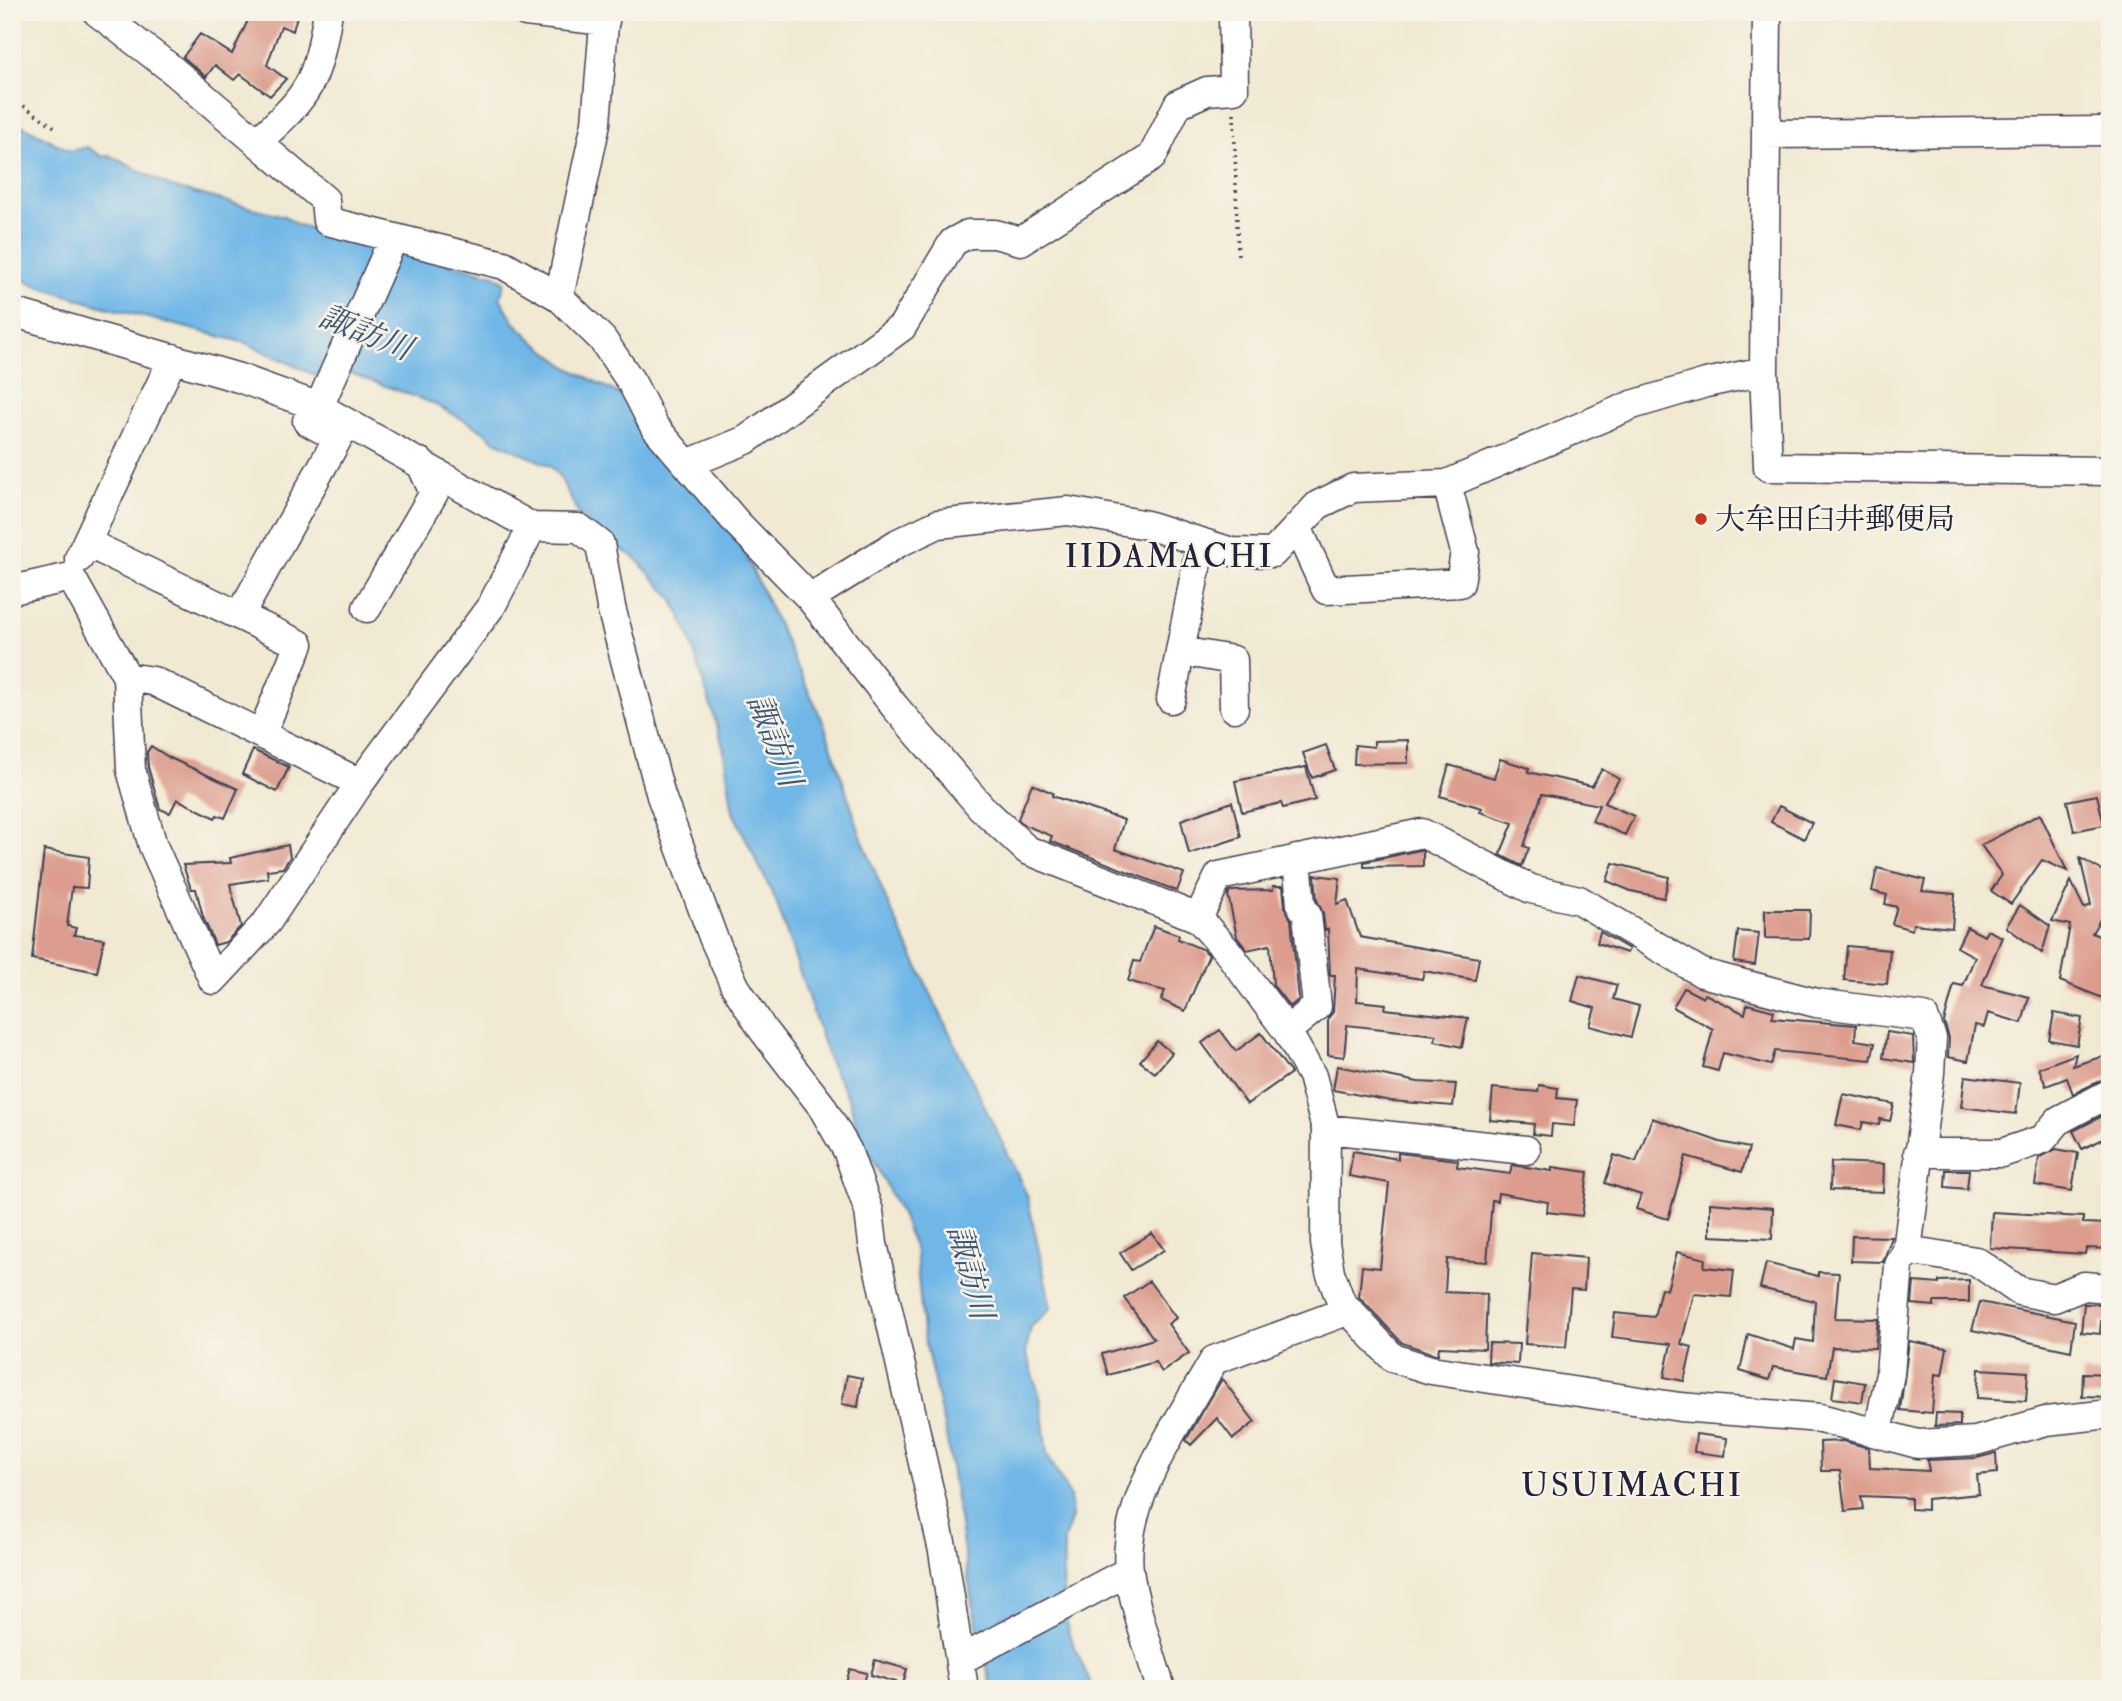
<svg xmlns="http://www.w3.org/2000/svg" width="2122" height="1701" viewBox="0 0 2122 1701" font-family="'IM FELL Double Pica','Noto Serif JP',serif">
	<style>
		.water { fill: #70b7e7; stroke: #496c91; stroke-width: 2 }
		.building { fill: #dc9d8e }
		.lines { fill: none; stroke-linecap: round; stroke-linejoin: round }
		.minor-casing { stroke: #414052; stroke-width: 31 }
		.path { stroke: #414052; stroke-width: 3.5; stroke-dasharray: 2 5; stroke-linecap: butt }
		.minor { stroke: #fff; stroke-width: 28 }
		.poi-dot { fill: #c8321e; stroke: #f7f3e8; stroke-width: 2.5 }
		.labels { text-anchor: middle; stroke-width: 5; stroke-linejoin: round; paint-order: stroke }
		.poi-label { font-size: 30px; fill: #22223b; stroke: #f7f3e8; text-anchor: start }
		.water-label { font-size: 32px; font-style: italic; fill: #3d5677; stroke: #f7f3e8 }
		.quarter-label { font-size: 33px; letter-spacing: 2px; fill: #22223b; stroke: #f7f3e8 }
	</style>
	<rect width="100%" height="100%" fill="#f7f3e8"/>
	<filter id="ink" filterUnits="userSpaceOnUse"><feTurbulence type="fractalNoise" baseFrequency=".0143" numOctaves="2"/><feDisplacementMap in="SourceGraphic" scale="14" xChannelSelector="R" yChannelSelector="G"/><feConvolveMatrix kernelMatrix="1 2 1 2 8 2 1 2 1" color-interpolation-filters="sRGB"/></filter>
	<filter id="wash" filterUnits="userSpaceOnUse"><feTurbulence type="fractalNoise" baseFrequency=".00686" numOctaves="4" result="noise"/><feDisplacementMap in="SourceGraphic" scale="28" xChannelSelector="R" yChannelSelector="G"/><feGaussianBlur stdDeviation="1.57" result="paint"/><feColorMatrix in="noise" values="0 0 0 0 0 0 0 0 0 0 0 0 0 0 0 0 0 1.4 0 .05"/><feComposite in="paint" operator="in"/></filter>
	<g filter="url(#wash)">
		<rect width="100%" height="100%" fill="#f1e9d2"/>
		<path class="water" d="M12,120L70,151L87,147L103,157L109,155L171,187L284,216L298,225L494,275L505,282L500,298L515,323L535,342L569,368L625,397L740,543L824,724L861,836L887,902L1027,1195L1051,1308L1031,1327L1026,1351L1040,1397L1047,1454L1070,1496L1072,1518L1064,1539L1063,1602L1069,1634L1093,1689H992L972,1603L947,1440L923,1332L916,1252L900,1212L859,1133L850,1101L830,1063L776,901L733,812L723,746L689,635L672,598L634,557L610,543L579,515L560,477L550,466L495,441L481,429L430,402L347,372L323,379L246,343L98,305L41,287L12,275Z"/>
		<g id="blocks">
			<path class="building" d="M251,12H298L293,31L281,26L267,65L286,79L270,96L240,74L234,80L215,65L206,77L183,57L200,34L232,54L250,16L254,18L256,14Z
				M1408,740V763L1354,764L1355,745L1374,747V741Z
				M1326,745L1335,770L1312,778L1303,753Z
				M151,746L170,758L238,789L225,818L217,815L215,818L177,799L170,813L160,809L148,767L147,752Z
				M253,750L289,767L277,792L242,774Z
				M1500,759L1529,768L1528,772L1592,786L1602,769L1619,779L1604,803L1634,816L1625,835L1592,821L1599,805L1542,794L1524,846L1529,848L1522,866L1500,855L1513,823L1480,812L1482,808L1440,796L1449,765L1494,778Z
				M1306,767L1315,800L1283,808L1281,803L1242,812L1235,781Z
				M1032,784L1053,793L1052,796L1124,820L1115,849L1184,873L1177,891L1050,841L1052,836L1024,825L1018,819Z
				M2097,795L2104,825L2074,831L2067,801Z
				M1232,802L1241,837L1189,854L1181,820Z
				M1779,806L1812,823L1804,839L1771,822Z
				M2040,814L2067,871L2042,860L2011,904L1991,891L2002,875L1981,845Z
				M288,845L290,857L283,868L267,870L268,878L230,884L241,926L226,942L215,945L203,917L196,889H191L183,865L231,863L230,858Z
				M44,850L89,857L87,888L72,887L67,926L76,928L74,935L104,939L97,972L32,959Z
				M1420,850L1423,852V866L1364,867V862Z
				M2080,858L2110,875V902L2092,933L2110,941V980L2105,999L2060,981L2070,925L2052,921L2071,881L2084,908L2091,905Z
				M1613,863L1669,877L1664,898L1631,891L1607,881Z
				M1877,868L1925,880L1922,891L1955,894L1952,928L1913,924L1912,930L1892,924L1897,907L1885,904L1887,895L1872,891Z
				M1315,875L1340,878L1337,904L1347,900L1360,937L1479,958L1475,980L1424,971L1422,979L1358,969L1357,1001L1386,1004L1385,1009L1468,1018L1462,1047L1435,1041L1436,1035L1347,1025L1344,1057L1328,1055V1018L1333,1012L1335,975H1330L1328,929L1325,930L1323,913L1317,900Z
				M1273,886H1283L1285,907L1291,920L1299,999L1290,1007L1273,985L1270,945L1247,950L1237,937L1228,895L1230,891L1273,890Z
				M2020,905L2050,926L2042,953L2006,927Z
				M1765,910H1810L1809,939L1765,938Z
				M1154,926L1179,935L1178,939L1204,950L1209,955L1185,1011L1161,1000L1165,991L1128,981L1134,961L1140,962Z
				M1967,927L1984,936L1987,930L2002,937L1982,985L2029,997L2022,1023L1988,1013L1984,1027L1975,1025L1968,1061L1948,1057L1949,1038L1944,1022L1954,984L1963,986L1975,957L1957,947Z
				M1738,931L1759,933L1755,965L1734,962Z
				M1600,932L1629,949L1627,953L1597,943Z
				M1847,946L1890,950L1887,984L1844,980Z
				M1579,975L1617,985L1613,999L1639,1006L1631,1037L1590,1026L1595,1008L1572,1001Z
				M1684,988L1703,998L1705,994L1745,1014L1747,1004L1774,1011L1772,1018L1856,1025L1855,1040L1875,1043L1871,1060L1775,1051L1771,1065L1723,1053L1718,1071L1703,1067L1713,1029L1673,1007Z
				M2054,1013L2082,1018L2077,1045L2049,1040Z
				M1220,1030L1236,1051L1261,1033L1291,1073L1247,1104L1202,1043Z
				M1887,1032L1913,1036L1914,1063L1883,1058Z
				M1157,1041L1172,1053L1155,1073L1140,1061Z
				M2076,1054L2073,1066L2110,1054V1076L2073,1094L2067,1078L2046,1086L2039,1068Z
				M1337,1066L1418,1082L1456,1084L1453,1106L1391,1101L1333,1090Z
				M1965,1076L2020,1083L2016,1114L1961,1107Z
				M1539,1085L1558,1088L1557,1098L1577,1100L1574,1126L1552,1124L1551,1136L1533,1134L1534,1124L1490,1120L1493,1088L1538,1092Z
				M1843,1094L1894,1104L1890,1121L1880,1119L1879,1125L1863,1122L1861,1130L1836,1125Z
				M2110,1112V1136L2082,1149L2073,1131Z
				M1652,1118L1720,1142L1749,1148L1742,1172L1686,1156L1668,1219L1636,1209L1641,1195L1605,1183L1614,1155L1636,1162Z
				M2056,1149L2078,1153L2072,1191L2035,1185L2039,1158Z
				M1353,1151L1398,1159V1153L1458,1160L1457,1167L1510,1174L1512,1165L1552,1171V1167L1588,1172L1582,1216L1547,1212L1548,1202L1498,1193L1497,1201L1492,1200L1487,1262L1447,1259L1445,1292L1487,1294L1485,1349L1439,1347L1438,1354H1435L1402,1343L1359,1297L1362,1266L1380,1268L1389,1183L1349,1176Z
				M1831,1162L1884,1164L1883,1192L1830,1190Z
				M1946,1170H1969L1967,1189L1945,1187Z
				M1710,1203L1773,1208L1772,1239L1710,1236Z
				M1992,1212L2083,1217V1223L2110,1224V1249L2086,1248L2085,1254L1990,1248Z
				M1152,1233L1164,1250L1131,1270L1120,1253Z
				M1852,1236L1892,1237L1883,1262L1851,1261Z
				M1677,1252L1705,1259L1704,1267L1734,1270L1731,1297L1694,1294L1681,1344L1692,1347L1684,1381L1664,1377L1671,1344L1612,1337L1615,1313L1654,1317L1661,1288L1667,1290Z
				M1532,1253L1586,1258L1584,1290L1571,1289L1566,1347L1525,1344Z
				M1766,1263L1818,1276V1272L1839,1273L1835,1318L1878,1319L1875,1348L1832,1347L1827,1376L1773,1367L1769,1380L1740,1371L1748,1334L1794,1349L1796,1339L1813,1342L1815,1301L1760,1288Z
				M1969,1280V1302H1934V1306L1912,1304L1914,1282L1939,1284V1281Z
				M1149,1281L1176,1318L1168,1324L1189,1353L1162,1372L1155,1362L1108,1375L1102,1354L1154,1339L1124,1298Z
				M1980,1302L2075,1321L2071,1351L1972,1330Z
				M2084,1304H2110V1322L2101,1321L2100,1334L2081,1332Z
				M1909,1341L1947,1348L1942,1375L1935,1374L1932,1413L1900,1410Z
				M1489,1343L1519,1344L1518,1364L1488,1362Z
				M1979,1369L2028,1372L2026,1401L1977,1398Z
				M2083,1373L2110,1374V1397L2082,1396Z
				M847,1375L862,1378L858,1407L842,1404Z
				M1835,1378L1865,1383L1862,1402L1832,1398Z
				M1222,1379L1255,1422L1233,1439L1217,1418L1191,1445L1186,1440Z
				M1936,1413L1960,1414V1425L1935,1426Z
				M1696,1434L1727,1438L1725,1456L1694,1452Z
				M1843,1441L1869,1448L1870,1468L1929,1471L1927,1460L1977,1458L1996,1453L1997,1473L1977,1475L1979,1494L1927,1499V1510L1911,1509V1498L1861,1496L1863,1509L1845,1511L1840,1471H1821L1820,1442Z
				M875,1660L907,1669L903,1684L871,1675Z
				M850,1669L867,1673L862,1688L846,1683Z"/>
		</g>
	</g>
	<g filter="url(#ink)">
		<use href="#blocks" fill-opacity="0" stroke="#414052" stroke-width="2"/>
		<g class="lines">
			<defs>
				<path id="minor" d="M97,12L169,67L325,200L327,221L504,265L559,297L602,339L632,383L654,426L737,523L810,598L895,707L981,807L1027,850L1198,918L1228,952L1287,1031L1312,1076L1326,1129L1325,1243L1330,1272L1341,1302L1393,1358L1431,1370L1680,1407L1820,1418L1918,1444L1976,1441L2046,1421L2110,1414
					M526,12L605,21
					M1767,12L1764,371L1768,467L2110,471
					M1767,134L2110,131
					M257,142C311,93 316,84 328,12
					M559,297L596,123L605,12
					M12,312L239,378L319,407L532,527L579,528L600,544L611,607L661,796L713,937L735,986L763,1030L821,1105L847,1150L869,1211L873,1244L943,1551L964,1689
					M319,407L393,239
					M687,464L746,440L902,327L953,242L968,234H995L1021,241L1152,157L1178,104L1207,91L1234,89L1233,12
					M1297,527L1326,590L1460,583L1465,552L1447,484
					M87,543L299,644L262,733
					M79,558L173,358
					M71,577L127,677L131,770L153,846L213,980L267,922L360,783L492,605L532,527
					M12,590L71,577
					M810,598L898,543L938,524L1068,511L1147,525L1232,552L1273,553L1318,505L1353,488L1447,484L1632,405L1706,383L1764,371
					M367,608L434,493L420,462
					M240,615L338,438L307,421
					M1180,651L1233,660L1234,708
					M127,677L153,681L360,783
					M1171,699L1201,542
					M1198,918L1219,876L1422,833L1531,889L1579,900L1702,973L1816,1003L1924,1017L1932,1038L1930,1073L1907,1250L1899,1265L1890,1374L1878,1432
					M1287,1031L1317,1006L1307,915L1301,905L1297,859
					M1326,1129L1526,1150
					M1918,1153H2002L2043,1139L2059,1120L2110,1093
					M1907,1250L1976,1261L2019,1291L2054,1298L2084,1286L2110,1288
					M960,1660L1129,1571
					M1161,1689C1150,1652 1134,1607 1129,1570C1121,1500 1181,1419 1214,1360L1347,1311"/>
			</defs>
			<use href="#minor" class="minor-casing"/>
			<path class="path" d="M12,98L56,128
				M1234,113L1238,258"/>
			<use href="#minor" class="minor"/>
		</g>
	</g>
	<circle class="poi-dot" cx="1701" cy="519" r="7"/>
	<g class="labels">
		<g class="poi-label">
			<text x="1715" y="529">大牟田臼井郵便局</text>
		</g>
		<g class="water-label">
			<text transform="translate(366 332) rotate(22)" y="11">諏訪川</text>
			<text transform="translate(775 740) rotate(69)" y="11">諏訪川</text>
			<text transform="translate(971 1272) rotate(75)" y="11">諏訪川</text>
		</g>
		<g class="quarter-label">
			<text x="1169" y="567">IIDAMACHI</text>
			<text x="1632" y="1496">USUIMACHI</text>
		</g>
	</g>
	<rect width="2122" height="1701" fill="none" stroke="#f7f3e8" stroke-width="42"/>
</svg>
